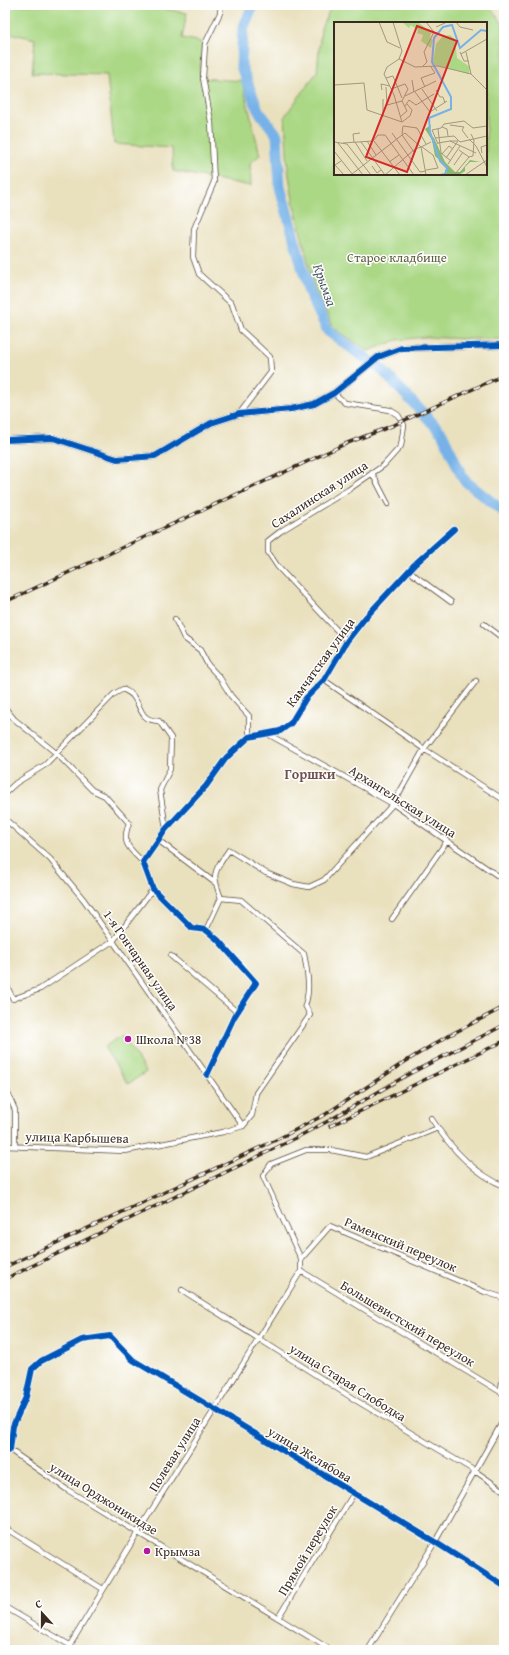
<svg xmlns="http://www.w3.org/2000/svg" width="509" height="1655" viewBox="0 0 509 1655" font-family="'Gentium Book Plus',serif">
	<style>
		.green { fill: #abd885; stroke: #738152; fill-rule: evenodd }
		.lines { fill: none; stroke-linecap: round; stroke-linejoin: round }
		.river { stroke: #76b2e8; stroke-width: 11 }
		.minor-casing { stroke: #554536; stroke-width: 6 }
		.tertiary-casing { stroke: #554536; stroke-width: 8 }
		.minor { stroke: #fff; stroke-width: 4.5 }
		.tertiary { stroke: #fff; stroke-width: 6 }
		.rail-casing { stroke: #3b2a1e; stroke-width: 3.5 }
		.rail { stroke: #fff; stroke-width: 2; stroke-dasharray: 6; stroke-linecap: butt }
		.cycleway-casing { stroke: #fff; stroke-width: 8 }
		.cycleway { stroke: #0057b8; stroke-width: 6 }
		.poi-dot { fill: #b5179e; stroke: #fff; stroke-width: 1.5 }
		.labels { text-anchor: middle; stroke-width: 3; stroke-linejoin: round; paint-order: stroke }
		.park-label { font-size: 13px; fill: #5d5e3d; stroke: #fff }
		.street-label { font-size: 13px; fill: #3b2a1e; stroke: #fff }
		.poi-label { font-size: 13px; fill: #3b2a1e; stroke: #fff; text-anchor: start }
		.water-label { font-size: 14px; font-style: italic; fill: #505a65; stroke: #fff }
		.neighbourhood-label { font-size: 14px; font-weight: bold; fill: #6f5249; stroke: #fff }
		.inset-river { fill: none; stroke: #76b2e8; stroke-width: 2 }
		.inset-road { fill: none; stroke: #a3977d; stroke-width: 1 }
		.view { fill: #d62828; fill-opacity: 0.15; stroke: #d62828; stroke-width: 2 }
		.inset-edge { fill: none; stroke: #3b2a1e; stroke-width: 2 }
	</style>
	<rect width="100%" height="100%" fill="#fff"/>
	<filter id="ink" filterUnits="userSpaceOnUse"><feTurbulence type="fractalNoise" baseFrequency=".025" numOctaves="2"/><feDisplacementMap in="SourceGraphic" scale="8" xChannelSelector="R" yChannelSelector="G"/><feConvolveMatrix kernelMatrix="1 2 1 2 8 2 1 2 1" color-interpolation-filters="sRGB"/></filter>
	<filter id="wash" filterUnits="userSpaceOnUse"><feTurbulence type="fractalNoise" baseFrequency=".012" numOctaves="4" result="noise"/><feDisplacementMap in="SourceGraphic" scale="16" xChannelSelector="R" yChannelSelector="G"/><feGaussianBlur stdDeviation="0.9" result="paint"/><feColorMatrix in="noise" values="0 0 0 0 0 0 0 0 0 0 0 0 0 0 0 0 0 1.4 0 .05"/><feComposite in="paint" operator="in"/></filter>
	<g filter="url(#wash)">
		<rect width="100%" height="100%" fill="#e9e0bd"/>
		<path class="green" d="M5,5H142L187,13L182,38L202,42L200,78L242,81L260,155L250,163L251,186L173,171L172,148L114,144L107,75L32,73L35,39L5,32Z
			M332,5H488L504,25V339H464L426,337L397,340L368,351L334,328L315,290L294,205L288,170L285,116L317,72L321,28ZM335,23H486V174H335Z
			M122,1035L146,1072L128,1084L104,1047Z"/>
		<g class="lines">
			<path class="river" d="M253,5L243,29L241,66L258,110L277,135L280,187L309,292L328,331L382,370L442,433L464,480L504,512"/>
		</g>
	</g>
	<g filter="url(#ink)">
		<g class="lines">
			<defs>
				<path id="minor" d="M221,5L220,13L205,44L203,78L211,122L214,182L194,229L193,257L199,274L232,304L241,330L270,357L271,372L239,414
					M334,393L345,403L390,410L398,415L404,425L401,446L384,465L348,490L281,531L268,541V552L278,567L347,641
					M372,473L388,504
					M410,569L414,575L451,602
					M175,619L184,638L200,650L208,665L220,678L231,696L249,716V737
					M484,624L504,639
					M324,680L424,749L504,800
					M5,708L14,719L56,753L92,790L105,796L129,823C121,844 129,848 143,862
					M266,733L393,804L504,880
					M5,793L16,783L45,765L114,694L123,689C126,691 131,693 133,696C143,709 139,720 159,721L171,738L170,769L160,790L166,829
					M5,819L50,859L84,900L243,1126
					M158,840L214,882
					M221,898C211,873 214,872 229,850L266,873L293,884L309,887L324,880L393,804L424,749L476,681
					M221,898L241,900L304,954C307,970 311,989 305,1005L310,1015L256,1093L252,1115L243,1126
					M392,919L447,841
					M206,930L221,898
					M171,956L237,1012
					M5,982L13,999L40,989L114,940L153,889
					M207,1075L234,1017L256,983L218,940L206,930L192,928L153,889L143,862L166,829L206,786L226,758L249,737L280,731L291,723L306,698L324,680L347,641L365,618L415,564L454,529
					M5,1087L15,1110V1146
					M431,1118C449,1146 473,1173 504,1186
					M5,1146L125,1151L223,1132L243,1126
					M301,1259L330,1226L485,1292L504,1298
					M301,1271V1259L263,1176L271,1164L306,1150H331L366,1157L438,1128
					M301,1271L504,1394
					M182,1290L357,1401L475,1471L504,1491
					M504,1370L501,1388L504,1391
					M10,1450L66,1489L331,1650
					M5,1452L10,1450L13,1426L26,1397L32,1369L41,1361L82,1340L110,1336L133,1360L435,1542L504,1586
					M5,1528L103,1589
					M5,1607L78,1650
					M278,1618L354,1493
					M67,1650L138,1532L301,1271
					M368,1650L435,1542L504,1419"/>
				<path id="tertiary" d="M5,440L53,438L117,459L155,456L211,423L239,414L291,409L314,404L334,393L378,357L402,348L504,345"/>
			</defs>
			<use href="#minor" class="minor-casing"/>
			<use href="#tertiary" class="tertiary-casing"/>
			<use href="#minor" class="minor"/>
			<use href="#tertiary" class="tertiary"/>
			<defs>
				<path id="rail" d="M5,602L345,444L394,425L504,375
					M330,1126L504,1041
					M5,1267L278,1139L326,1114L403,1063L446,1037L504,1007
					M5,1279L286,1143L330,1120L409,1074L504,1025"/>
			</defs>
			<use href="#rail" class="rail-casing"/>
			<use href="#rail" class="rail"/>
			<defs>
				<path id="cycleway" d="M5,440L53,438L117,459L155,456L211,423L239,414L291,409L314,404L334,393L378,357L402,348L504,345
					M207,1075L234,1017L256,983L218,940L206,930L192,928L153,889L143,862L166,829L206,786L226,758L249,737L280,731L291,723L306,698L324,680L347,641L365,618L415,564L454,529
					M5,1452L10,1450L13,1426L26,1397L32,1369L41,1361L82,1340L110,1336L133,1360L435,1542L504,1586"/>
			</defs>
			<use href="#cycleway" class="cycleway-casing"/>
			<use href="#cycleway" class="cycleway"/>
		</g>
	</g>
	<g class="poi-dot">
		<circle cx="128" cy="1039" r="4"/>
		<circle cx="147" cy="1551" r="4"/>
	</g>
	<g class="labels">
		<g class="park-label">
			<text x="397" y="262">Старое кладбище</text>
		</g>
		<g class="street-label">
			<text transform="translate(319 494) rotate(-33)" y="5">Сахалинская улица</text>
			<text transform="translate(320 662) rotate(-54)" y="5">Камчатская улица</text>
			<text transform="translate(403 801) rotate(32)" y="5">Архангельская улица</text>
			<text transform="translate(141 960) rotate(55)" y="5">1-я Гончарная улица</text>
			<text transform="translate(77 1137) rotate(1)" y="5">улица Карбышева</text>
			<text transform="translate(401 1244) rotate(23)" y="5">Раменский переулок</text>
			<text transform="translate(408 1323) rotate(31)" y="5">Большевистский переулок</text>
			<text transform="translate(348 1382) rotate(32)" y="5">улица Старая Слободка</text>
			<text transform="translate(174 1454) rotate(-58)" y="5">Полевая улица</text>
			<text transform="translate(310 1454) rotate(31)" y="5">улица Желябова</text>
			<text transform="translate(104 1498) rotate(32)" y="5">улица Орджоникидзе</text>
			<text transform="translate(307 1550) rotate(-59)" y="5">Прямой переулок</text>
		</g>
		<g class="poi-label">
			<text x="136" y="1044">Школа №38</text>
			<text x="155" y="1556">Крымза</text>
		</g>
		<g class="water-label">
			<text transform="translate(325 285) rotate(70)" y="5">Крымза</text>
		</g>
		<g class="neighbourhood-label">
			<text x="310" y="779">Горшки</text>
		</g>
	</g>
	<g transform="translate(334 22)">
		<rect width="153" height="153" fill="#e9e0bd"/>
		<path d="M68,0H84L97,11L96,16L99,18L97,26L87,19L89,13L83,11L84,8L77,3L75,6ZM116,13L121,17L123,36L136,45L135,52L101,43L99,40L102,22L109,14Z" fill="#abd885"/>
		<path d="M97,103L95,111L100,116L111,140L121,150H126L136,138L146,140H136L131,145V149L125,153H110L113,150V145L101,134L98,118L91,107Z" fill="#88b872"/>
		<path class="inset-river" d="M106,153L111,152L113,146L106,139L96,110L95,96L117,87V75L98,40L100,16L109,5L118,3L126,26L147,8L153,9"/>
		<path class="inset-road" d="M45,0L53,20L66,26M59,0L68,29L65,37M122,0L126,5L139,8M102,5L113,0M126,30L130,39H135M132,30L137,52M127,32L153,17M65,37L81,45L104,44L137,52L153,68M65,37L53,45L50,52L60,73L68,100M89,44L93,40L90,30L100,10L92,0M52,56L59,54L68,76M78,58L80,70M0,63L30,61L33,88L68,100M52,65L53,83L68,79L74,67L71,62L57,67M91,65L87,56L101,51L97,45M88,67L103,89M48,68L47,62L56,64M102,68L106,75H109L111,81M81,70L96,90L113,79M71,74L102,59M49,77V95M71,84L75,78L82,83L100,72M66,95L73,89L68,79M68,100L76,94L78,88L73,82M116,103L130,105L128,108L134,116M108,105L113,107L114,114M83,106L92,122M104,107L107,131L117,139M58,111L86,150L92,149M68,112L69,104L83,106M68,113L71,111L87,125M68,113L80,130M101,116L120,114L126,120L153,114M135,117L142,124L153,145M33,119L42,133M40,119L66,153M0,120L13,122L37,153M20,120L19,112L26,111M21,120L33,139M27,120L51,153M4,121L29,153M9,121L39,119L44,113H51L80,153M104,121L116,119L142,131M104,122L98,108L107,106L110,102L130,99L139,106L153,104M88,125L99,133L104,146L92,148M125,128L135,135M0,129L19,153M148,131L147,125L153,123M108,132L115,124L119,127M112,136L124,119H116M7,139L1,143L10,153M55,140L65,133M114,142L126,124M120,143L129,130M38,144L43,151L47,148M18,152L68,113M121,152L135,135L139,134L140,118L137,112M51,153L81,127L87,125M92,153L87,125L97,120M131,153L153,138"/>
		<path class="view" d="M83,4L123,19L73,150L32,135Z"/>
		<rect width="153" height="153" class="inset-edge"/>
	</g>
	<rect width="509" height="1655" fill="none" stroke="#fff" stroke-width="20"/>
	<g transform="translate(42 1613) rotate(339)" stroke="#ffffff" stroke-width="3" paint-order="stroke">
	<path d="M0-3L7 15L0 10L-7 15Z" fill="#3b2a1e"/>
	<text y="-6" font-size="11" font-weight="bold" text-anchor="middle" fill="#3b2a1e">С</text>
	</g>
</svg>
